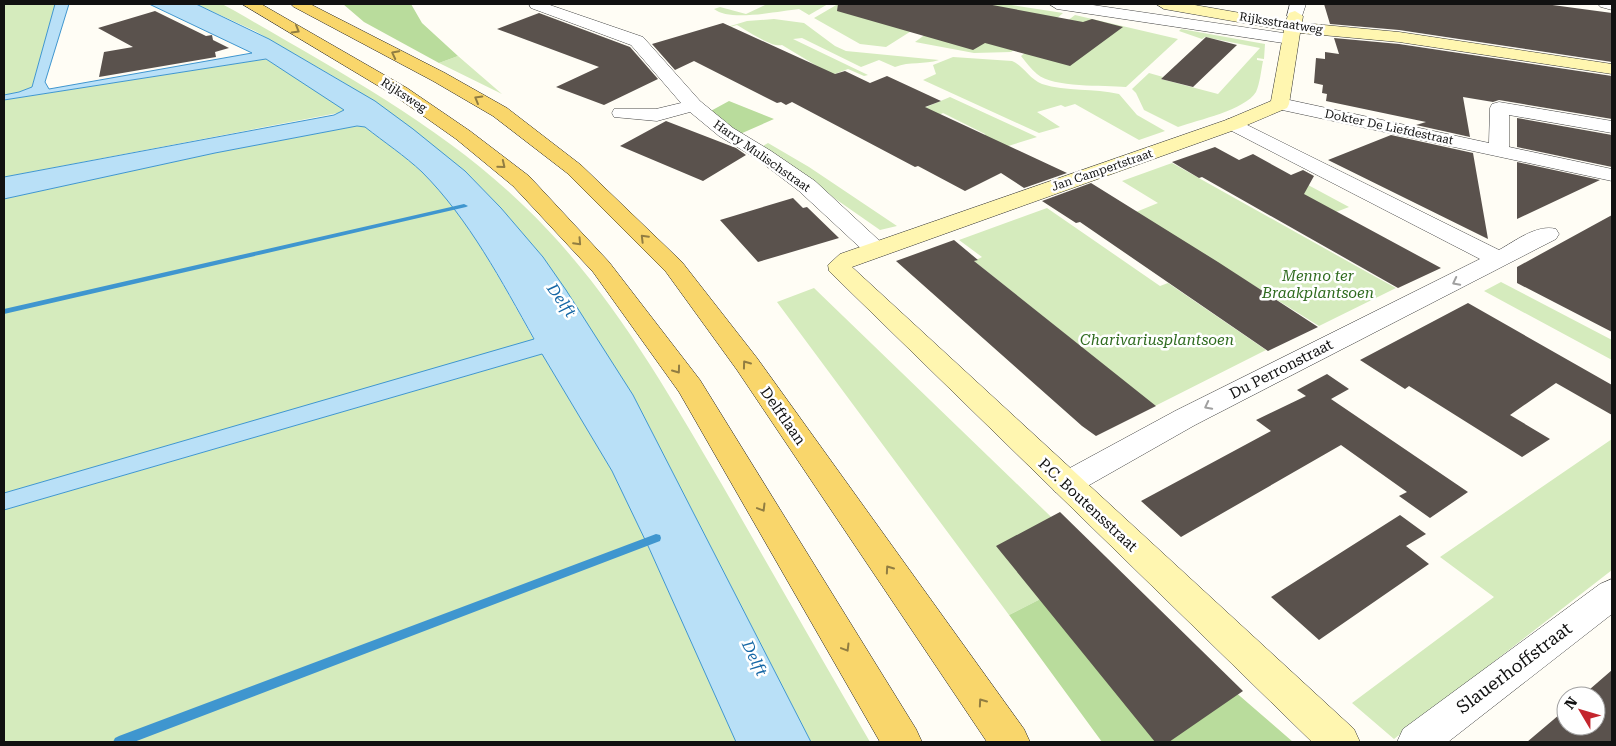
<svg xmlns="http://www.w3.org/2000/svg" width="1616" height="746" viewBox="0 0 1616 746" font-family="'Roboto Serif',serif">
	<style>
		.green { fill: #d5ebbd }
		.forest { fill: #b9dc9c }
		.water { fill: #b9e0f7; stroke: #3f96cf }
		.lines { fill: none; stroke-linecap: round; stroke-linejoin: round }
		.stream { fill: #3f96cf; fill-rule: evenodd }
		.building { fill: #5a524d }
		.street-casing { stroke: #444; stroke-width: 1 }
		.secondary-casing { stroke: #333; stroke-width: 1 }
		.primary-casing { stroke: #222; stroke-width: 1 }
		.street { fill: #fff; fill-rule: evenodd }
		.secondary { fill: #fff6b0; fill-rule: evenodd }
		.primary { fill: #f9d66b; fill-rule: evenodd }
		.oneway { stroke: #917d42 }
		.oneway2 { stroke: #a0a0a0 }
		.labels { text-anchor: middle; stroke-width: 5; stroke-linejoin: round; paint-order: stroke }
		.far-street-label { font-size: 12px; fill: #111; stroke: #fff }
		.park-label { font-size: 15px; font-style: italic; fill: #2f6b1f; stroke: #fff }
		.street-label { font-size: 15px; fill: #111; stroke: #fff }
		.water-label { font-size: 16px; font-style: italic; fill: #1768a6; stroke: #fff }
		.near-street-label { font-size: 18px; fill: #111; stroke: #fff }
	</style>
	<rect width="100%" height="100%" fill="#fffdf5"/>
	<path class="green" d="M4,4H55L32,87L19,92L4,95Z
		M196,4H222L235,11C334,69 439,124 523,205C607,285 663,384 721,483C771,570 820,656 870,742H811L633,395L543,257L501,208L465,171L343,82L255,31Z
		M767,4H828L809,15L799,9C778,11 730,22 714,9L720,7L746,14Z
		M838,4H954L886,47L860,44L814,18Z
		M967,4H1005L1063,13L1047,27L1011,52L974,53L915,42Z
		M1075,15L1178,39L1126,87C1104,85 1053,88 1037,74C1031,69 1026,62 1021,56Z
		M774,19L804,23L835,46L846,51L939,60C924,65 910,61 895,67L879,60L861,67L802,38L793,39L868,75L864,76L848,69L832,75L782,45C772,48 748,31 737,25L704,34L747,21Z
		M1181,29L1265,44L1264,59L1257,58V60L1263,61C1261,71 1260,83 1256,92C1245,110 1198,120 1178,127L1144,110L1136,93L1132,89L1149,73L1163,77L1161,79L1218,94L1260,48L1205,37L1202,39L1179,31Z
		M458,56L502,94L439,63Z
		M953,57L1012,61C1024,66 1029,79 1042,84C1066,92 1094,88 1119,94L1137,115L1165,131L1139,140L1075,104L1065,107L1061,105L1037,112L1060,127L1039,133L923,80L936,74L933,65Z
		M266,59L344,109L343,112L4,177V100Z
		M950,97L1037,137L979,155L985,134L943,113L939,115L924,108Z
		M357,126L365,127C384,142 405,156 422,172C470,219 501,282 534,340L4,493V199L215,153Z
		M768,143L809,167L897,226L880,230L761,147Z
		M1172,163L1365,271L1396,288L1319,326L1136,212L1158,203L1122,181Z
		M1267,163L1349,207L1336,212L1255,168Z
		M1047,208L1160,286L1168,283L1266,350L1155,406L974,261L982,257L959,240Z
		M1501,282L1612,340V360L1484,291Z
		M814,288L1103,567L1009,615L777,302Z
		M542,354L612,471L649,548L736,742H4V510Z
		M1612,439V570L1394,739L1352,703L1494,597L1440,557Z"/>
	<path class="forest" d="M343,4H411L422,23L458,56L439,63L364,22Z
		M729,101L774,119L740,134L707,113Z
		M1103,567L1204,665L1293,742H1102L1009,615Z"/>
	<path class="water" d="M55,4H69L45,82L49,89L252,53L149,4H196L269,39L375,101L413,129L465,171L501,208L543,257L566,290L633,395L811,742H736L649,548L612,471L542,354L4,510V493L534,339C502,282 469,219 422,172C405,156 384,142 365,127L357,126L215,153L4,199V177L334,115L344,110L266,59L4,100V95L19,92L32,87Z"/>
	<g class="lines">
		<path class="stream" d="M464,204L468,206L466,207L4,314V309Z
			M656,534L660,535L661,538L660,541L134,742H113L115,738L119,736Z"/>
	</g>
	<path class="building" d="M838,4H987L1083,22L1092,19L1123,27L1070,66L985,43L973,50L837,11Z
		M1324,4H1545L1612,13V62L1399,30L1330,24Z
		M155,11L206,36L212,35L213,40L229,48L215,52L216,57L99,77L104,52L133,47L98,28Z
		M539,13L630,47L658,79L604,105L556,87L599,67L497,29Z
		M723,23L835,74L845,71L870,83L887,76L941,101L925,107L1067,173L1024,188L1001,173L965,191L918,166L915,167L792,102L786,105L781,102L777,103L694,61L675,70L652,44Z
		M1206,37L1237,45L1193,87L1161,79Z
		M1334,38L1399,44L1612,76V119L1499,100L1493,102L1463,97L1470,137L1416,125L1426,122L1326,101L1327,94L1322,93L1323,85L1314,83L1316,58L1325,59V52L1339,54Z
		M1517,118L1612,135V167L1517,147Z
		M666,121L736,148L746,155L703,181L620,146Z
		M1391,135L1473,153L1488,239L1328,160Z
		M1215,147L1239,160L1253,154L1291,175L1303,170L1314,176L1304,194L1441,268L1398,288L1202,177L1199,178L1172,162Z
		M1517,162L1600,180L1517,219Z
		M1091,183L1218,262L1318,327L1268,351L1080,222L1076,223L1042,201Z
		M793,198L803,208L807,207L839,238L758,262L720,220Z
		M1612,215V332L1517,283V267Z
		M954,240L978,260L974,261L1156,406L1096,436L1082,426L896,261Z
		M1468,303L1612,385V415L1556,383L1510,415L1550,439L1522,457L1409,386L1405,389L1360,360Z
		M1327,374L1349,389L1331,399L1468,492L1430,518L1399,496L1407,492L1341,445L1181,537L1141,501L1271,431L1256,420L1306,396L1297,390Z
		M1060,512L1243,691L1169,742H1155L996,546Z
		M1400,515L1426,534L1406,546L1429,564L1319,640L1271,597Z
		M1612,670V742H1527L1566,709V726H1596V696H1582Z"/>
	<g class="lines">
		<defs>
			<path id="street" d="M529,4H547L643,37L700,101L733,128L771,151L815,181L883,244L887,249L883,254L875,256L867,254L799,191L757,159L719,136L690,112L657,121L614,117L612,113L614,109H656L681,103L631,45L531,8Z
				M1049,4H1086L1290,34L1296,35L1298,39L1296,43L1290,44L1057,9Z
				M1290,4H1306L1301,19L1295,21L1287,16Z
				M1598,4H1612V10L1601,7Z
				M1280,98L1489,143L1490,108L1492,104L1499,102L1612,121V133L1509,115V147L1612,169V181L1273,108L1271,104L1273,100Z
				M1233,118L1499,250C1515,241 1537,224 1556,229L1559,234L1556,239L1195,425L1077,492L1066,496L1055,492L1050,484L1055,476L1175,411L1480,259L1226,128L1223,124L1226,120Z
				M1612,579V614L1448,742H1397L1403,729L1600,584Z"/>
			<path id="secondary" d="M1156,4H1189L1286,21L1289,13L1295,11L1303,16L1302,23L1399,32L1612,64V74L1399,42L1300,33L1289,104L1287,108L1240,128L852,267L1354,729L1360,742H1312L829,271L828,265L840,254L1226,120L1271,101L1284,30L1164,9Z"/>
			<path id="primary" d="M242,4H261L407,88L470,131L529,176L609,262L700,380L916,729L922,742H880L679,392L593,272L513,186L456,139L395,96Z
				M291,4H310L445,73L507,108L581,165L682,262L757,358L1024,729L1030,742H987L737,370L666,272L567,173L493,116L433,81L294,7Z"/>
		</defs>
		<use href="#street" class="street-casing"/>
		<use href="#secondary" class="secondary-casing"/>
		<use href="#primary" class="primary-casing"/>
		<use href="#street" class="street"/>
		<use href="#secondary" class="secondary"/>
		<use href="#primary" class="primary"/>
	</g>
	<defs><path id="oneway-chevron" d="M-2-3.5L2.5 0L-2 3.5" fill="none" stroke-width="1.6" stroke-linecap="round" stroke-linejoin="round" transform="scale(1.25)"/></defs>
	<g class="oneway">
		<use href="#oneway-chevron" transform="translate(296 30) rotate(30)"/>
		<use href="#oneway-chevron" transform="translate(395 54) rotate(-153)"/>
		<use href="#oneway-chevron" transform="translate(478 99) rotate(-150)"/>
		<use href="#oneway-chevron" transform="translate(502 165) rotate(39)"/>
		<use href="#oneway-chevron" transform="translate(644 238) rotate(-135)"/>
		<use href="#oneway-chevron" transform="translate(578 242) rotate(47)"/>
		<use href="#oneway-chevron" transform="translate(746 364) rotate(-126)"/>
		<use href="#oneway-chevron" transform="translate(677 370) rotate(54)"/>
		<use href="#oneway-chevron" transform="translate(762 508) rotate(59)"/>
		<use href="#oneway-chevron" transform="translate(889 569) rotate(-125)"/>
		<use href="#oneway-chevron" transform="translate(846 648) rotate(59)"/>
		<use href="#oneway-chevron" transform="translate(982 702) rotate(-125)"/>
	</g>
	<g class="oneway2">
		<use href="#oneway-chevron" transform="translate(1456 282) rotate(153)"/>
		<use href="#oneway-chevron" transform="translate(1208 406) rotate(153)"/>
	</g>
	<g class="labels">
		<g class="far-street-label">
			<text transform="translate(1281 23) rotate(9)" y="4">Rijksstraatweg</text>
			<text transform="translate(404 95) rotate(33)" y="4">Rijksweg</text>
			<text transform="translate(1389 127) rotate(12)" y="4">Dokter De Liefdestraat</text>
			<text transform="translate(762 156) rotate(35)" y="4">Harry Mulischstraat</text>
			<text transform="translate(1102 170) rotate(-19)" y="4">Jan Campertstraat</text>
		</g>
		<g class="park-label">
			<text x="1318" y="281">Menno ter<tspan x="1318" dy="17">Braakplantsoen</tspan></text>
			<text x="1157" y="345">Charivariusplantsoen</text>
		</g>
		<g class="street-label">
			<text transform="translate(1281 369) rotate(-27)" y="5">Du Perronstraat</text>
			<text transform="translate(783 416) rotate(55)" y="5">Delftlaan</text>
			<text transform="translate(1088 505) rotate(43)" y="5">P.C. Boutensstraat</text>
		</g>
		<g class="water-label">
			<text transform="translate(562 300) rotate(55)" y="6">Delft</text>
			<text transform="translate(755 658) rotate(64)" y="6">Delft</text>
		</g>
		<g class="near-street-label">
			<text transform="translate(1514 668) rotate(-37)" y="6">Slauerhoffstraat</text>
		</g>
	</g>
	<rect width="1616" height="746" fill="none" stroke="#111111" stroke-width="10"/>
	<g transform="translate(1581 711) rotate(308)"><circle r="24" fill="#ffffff" stroke="#a0a0a0"/>
	<path d="M0-4L9 19L0 12L-9 19Z" fill="#c4262e"/>
	<text y="-8" font-size="14" font-weight="bold" text-anchor="middle" fill="#111111">N</text>
	</g>
</svg>
